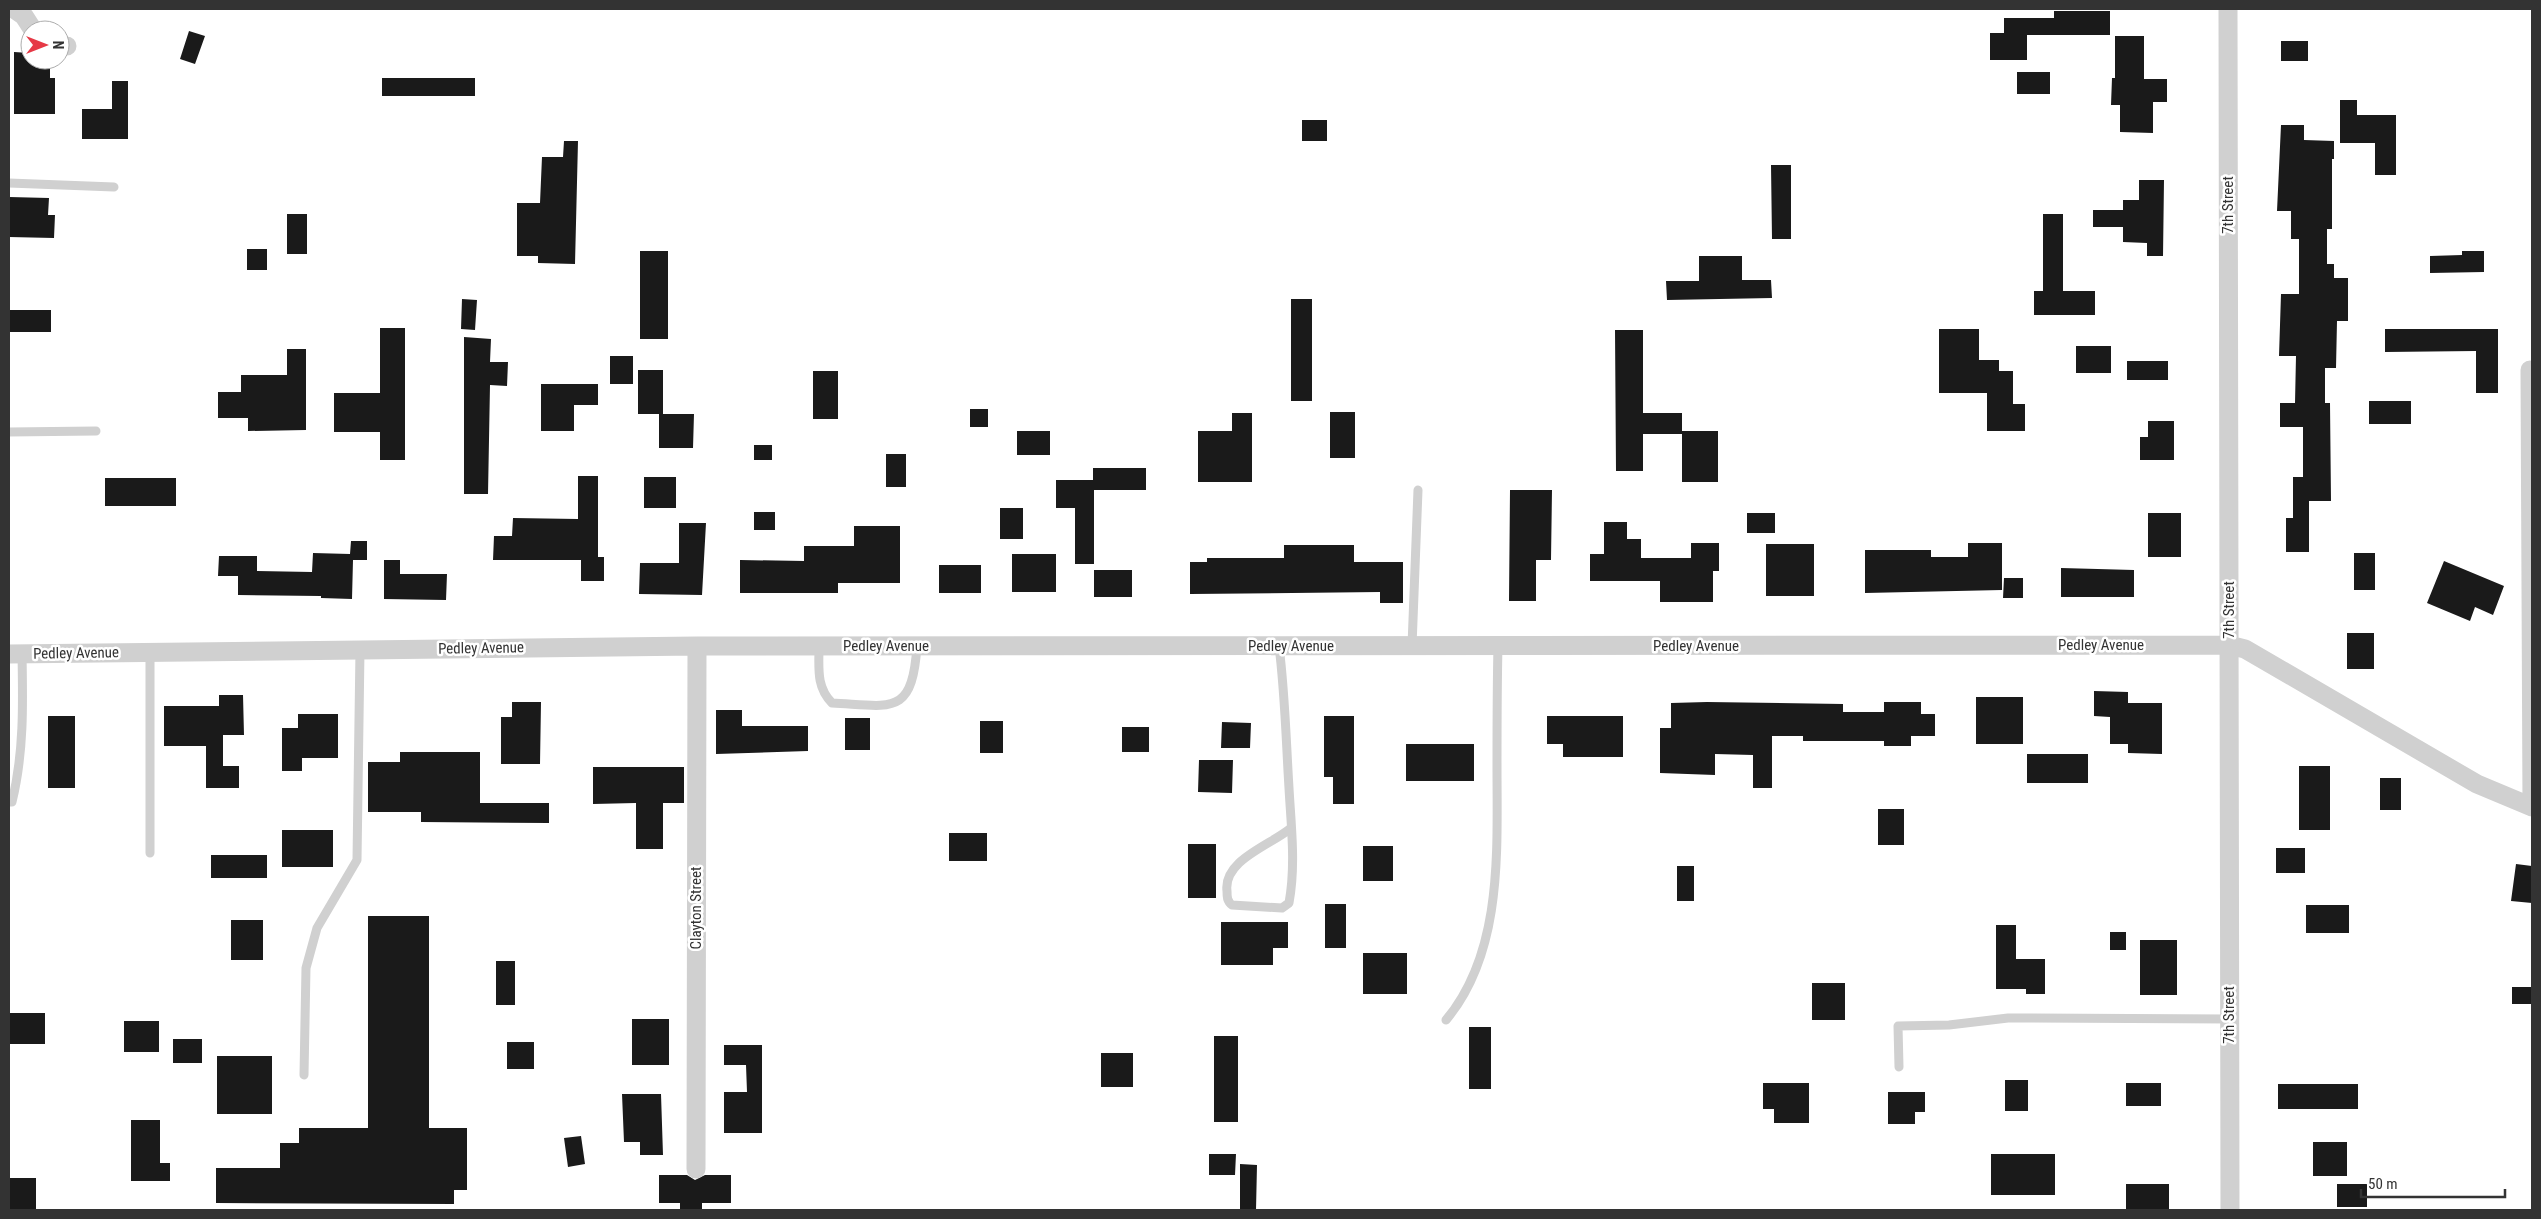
<svg xmlns="http://www.w3.org/2000/svg" width="2541" height="1219" viewBox="0 0 2541 1219" font-family="'Roboto Condensed',sans-serif">
	<style>
		.building { fill: #1a1a1a }
		.lines { fill: none; stroke-linecap: round; stroke-linejoin: round }
		.service { stroke: #d0d0d0; stroke-width: 9 }
		.minor { stroke: #d0d0d0; stroke-width: 19 }
		.labels { text-anchor: middle; stroke-width: 5; stroke-linejoin: round; paint-order: stroke }
		.street-label { font-size: 15px; fill: #333; stroke: #fff }
	</style>
	<rect width="100%" height="100%" fill="#fff"/>
	<path class="building" d="M2054,11H2110V35H2027V60H1990V33H2004V18H2054Z
		M189,31L205,36L195,64L180,59Z
		M2115,36H2144V79H2167V102H2153V133L2120,132V105H2111L2112,78H2115Z
		M2281,41H2308V61H2281Z
		M14,52L30,53V60H50V78H55V114H14Z
		M2017,72H2050V94H2017Z
		M382,78H475V96H382Z
		M112,81H128V139H82V109H112Z
		M2340,100H2357V115H2396V175H2375V143H2340Z
		M1302,120H1327V141H1302Z
		M2281,125H2304V140L2334,141V159H2332V229H2327V264H2334V278H2348V321H2337L2336,368H2325V403H2330L2331,501H2309V552H2286V518H2293V477H2303V427H2280V403H2295L2296,356H2279L2281,294H2299V239H2291V211H2277Z
		M564,141H578L575,264L538,263V256H517V203H540L542,157H563Z
		M1771,165H1791V239H1772Z
		M2139,180H2164L2163,256H2147V243L2123,242V227H2093V210H2123V200H2139Z
		M9,197L49,198L48,215H55L54,238L9,237Z
		M287,214H307V254H287Z
		M2043,214H2063V291H2095V315H2034V291H2043Z
		M247,249H267V270H247Z
		M640,251H668V339H640Z
		M2462,251H2484V272L2430,273V256L2462,255Z
		M1699,256H1742V280H1771L1772,298L1667,300L1666,281H1699Z
		M462,299L477,300L475,330L461,329Z
		M1291,299H1312V401H1291Z
		M9,310H51V332H9Z
		M380,328H405V460H380V432H334V393H380Z
		M1939,329H1979V360H1999V371H2013V404H2025V431H1987V393H1939Z
		M2385,329H2498V393H2476V351L2385,352Z
		M1615,330H1643V413H1682V431H1718V482H1682V434H1643V471H1616Z
		M464,337L491,339L490,362H508L507,386L490,385L488,494H464Z
		M2076,346H2111V373H2076Z
		M287,349H306V430L248,431V418H218V392H241V375H287Z
		M610,356H633V384H610Z
		M2127,361H2168V380H2127Z
		M638,370H663V414H694L693,448H659V414H638Z
		M813,371H838V419H813Z
		M541,384H598V405H574V431H541Z
		M2369,401H2411V424H2369Z
		M970,409H988V427H970Z
		M1330,412H1355V458H1330Z
		M1232,413H1252V482H1198V431H1232Z
		M2148,421H2174V460H2140V437H2148Z
		M1017,431H1050V455H1017Z
		M754,445H772V460H754Z
		M886,454H906V487H886Z
		M1093,468H1146V490H1094V564H1075V508H1056V480H1093Z
		M578,476H598V557H604V581H581V560H493L494,536H512L513,518L578,519Z
		M644,477H676V508H644Z
		M105,478H176V506H105Z
		M1510,490H1552L1551,560H1536V601H1509Z
		M1000,508H1023V539H1000Z
		M754,512H775V530H754Z
		M1747,513H1775V533H1747Z
		M2148,513H2181V557H2148Z
		M1604,522H1627V539H1641V558H1691V543H1719V571H1713V602H1660V581H1590V554H1604Z
		M679,523H706L702,595L639,594L640,563H679Z
		M854,526H900V583H838V593H740V560L804,561V546H854Z
		M351,541H367V560H353L352,599L321,598V596L238,595V576H218L219,556H257V571L312,572L313,553L350,554Z
		M1968,543H2002V590L1865,593V550H1931V557H1968Z
		M1766,544H1814V596H1766Z
		M1284,545H1354V562H1403V603H1380V592L1190,594V562H1207V558H1284Z
		M2354,553H2375V590H2354Z
		M1012,554H1056V592H1012Z
		M384,560H400V574H447L446,600L384,599Z
		M2444,561L2504,586L2493,615L2475,607L2470,621L2427,603Z
		M939,565H981V593H939Z
		M2061,568L2134,570V597H2061Z
		M1094,570H1132V597H1094Z
		M2004,578H2023V598H2003Z
		M2347,633H2374V669H2347Z
		M2094,691L2128,692V703H2162V754L2128,753V744H2110V717L2094,716Z
		M219,695H243L244,735H223V766H239V788H206V746H164V706H219Z
		M1976,697H2023V744H1976Z
		M512,702H541L540,764H501V717H512Z
		M1707,702L1843,704V712H1884V702H1921V714H1935V736H1911V746H1884V741H1803V736H1772V788H1753V755L1715,754V775L1660,773V728H1671V703Z
		M716,710H742V726H808V751L716,754Z
		M298,714H338V758H302V771H282V728H298Z
		M48,716H75V788H48Z
		M1324,716H1354V804H1333V777H1324Z
		M1547,716H1623V757H1563V744H1547Z
		M845,718H870V750H845Z
		M980,721H1003V753H980Z
		M1222,722L1251,723L1250,748H1221Z
		M1122,727H1149V752H1122Z
		M1406,744H1474V781H1406Z
		M400,752H480V803H549V823L421,822V812H368V762H400Z
		M2027,754H2088V783H2027Z
		M1199,760H1233L1232,793L1198,792Z
		M2299,766H2330V830H2299Z
		M593,767H684V803H663V849H636V803L593,804Z
		M2380,778H2401V810H2380Z
		M1878,809H1904V845H1878Z
		M282,830H333V867H282Z
		M949,833H987V861H949Z
		M1188,844H1216V898H1188Z
		M1363,846H1393V881H1363Z
		M2276,848H2305V873H2276Z
		M211,855H267V878H211Z
		M2516,864L2532,866V903L2511,901Z
		M1677,866H1694V901H1677Z
		M1325,904H1346V948H1325Z
		M2306,905H2349V933H2306Z
		M368,916H429V1128H467V1190H454V1204L216,1203V1168H280V1143H299V1128H368Z
		M231,920H263V960H231Z
		M1221,922H1288V948H1273V965H1221Z
		M1996,925H2016V959H2045V994H2026V989H1996Z
		M2110,932H2126V950H2110Z
		M2140,940H2177V995H2140Z
		M1363,953H1407V994H1363Z
		M496,961H515V1005H496Z
		M1812,983H1845V1020H1812Z
		M2512,987H2532V1004H2512Z
		M9,1013H45V1044H9Z
		M632,1019H669V1065H632Z
		M124,1021H159V1052H124Z
		M1469,1027H1491V1089H1469Z
		M1214,1036H1238V1122H1214Z
		M173,1039H202V1063H173Z
		M507,1042H534V1069H507Z
		M724,1045H762V1133H724V1092H747L746,1065H724Z
		M1101,1053H1133V1087H1101Z
		M217,1056H272V1114H217Z
		M2005,1080H2028V1111H2005Z
		M1763,1083H1809V1123H1774V1109H1763Z
		M2126,1083H2161V1106H2126Z
		M2278,1084H2358V1109H2278Z
		M1888,1092H1925V1112H1915V1124H1888Z
		M622,1094H661L663,1155H640V1142H624Z
		M131,1120H160V1163H170V1181H131Z
		M581,1136L585,1164L568,1167L564,1138Z
		M2313,1142H2347V1176H2313Z
		M1209,1154H1236L1235,1175H1209Z
		M1991,1154H2055V1195H1991Z
		M1240,1164L1257,1165L1256,1210H1240Z
		M659,1175H687L695,1180L705,1175H731V1203H702V1210H680V1203H659Z
		M9,1178H36V1209H9Z
		M2126,1184H2169V1210H2126Z
		M2337,1184H2367V1207H2337Z"/>
	<g class="lines">
		<path class="service" d="M9,183L114,187
			M9,432L96,431
			M819,646C819,668 816,687 832,703C892,706 912,717 917,646
			M1279,646C1285,693 1286,740 1289,788C1291,825 1296,865 1289,903L1282,908L1232,905C1227,901 1227,897 1227,891C1223,860 1271,845 1291,828
			M1412,646L1418,490
			M150,652V853
			M9,802H12C24,753 23,704 22,654
			M1446,1020C1503,952 1497,851 1497,768C1497,727 1497,686 1498,646
			M1899,1067L1898,1026L1949,1025L2008,1018L2229,1019
			M304,1075L306,968L317,928L357,860L360,650"/>
		<path class="minor" d="M14,9L24,16L33,30
			M2228,9L2230,1210
			M60,46H67
			M2530,370L2532,807
			M9,654L697,646L2229,645L2245,649L2477,784L2532,807
			M696,1169L697,646"/>
	</g>
	<g class="labels">
		<g class="street-label">
			<text transform="translate(2228 205) rotate(-90)" y="5">7th Street</text>
			<text transform="translate(2229 610) rotate(-90)" y="5">7th Street</text>
			<text x="2101" y="650">Pedley Avenue</text>
			<text x="886" y="651">Pedley Avenue</text>
			<text x="1291" y="651">Pedley Avenue</text>
			<text x="1696" y="651">Pedley Avenue</text>
			<text transform="translate(481 648) rotate(-1)" y="5">Pedley Avenue</text>
			<text transform="translate(76 653) rotate(-1)" y="5">Pedley Avenue</text>
			<text transform="translate(696 908) rotate(-90)" y="5">Clayton Street</text>
			<text transform="translate(2229 1015) rotate(-90)" y="5">7th Street</text>
		</g>
	</g>
	<rect width="2541" height="1219" fill="none" stroke="#333333" stroke-width="20"/>
	<g transform="translate(45 45) rotate(90)"><circle r="24" fill="#ffffff" stroke="#adadad"/>
	<path d="M0-4L9 19L0 12L-9 19Z" fill="#e63946"/>
	<text y="-8" font-size="14" font-weight="bold" text-anchor="middle" fill="#333333">N</text>
	</g>
	<path d="M2361 1189v8h144v-8" fill="none" stroke="#333333" stroke-width="2.5"/>
	<text x="2368" y="1189" font-size="15" fill="#333333" stroke="#ffffff" stroke-width="4" paint-order="stroke">50 m</text>
</svg>
